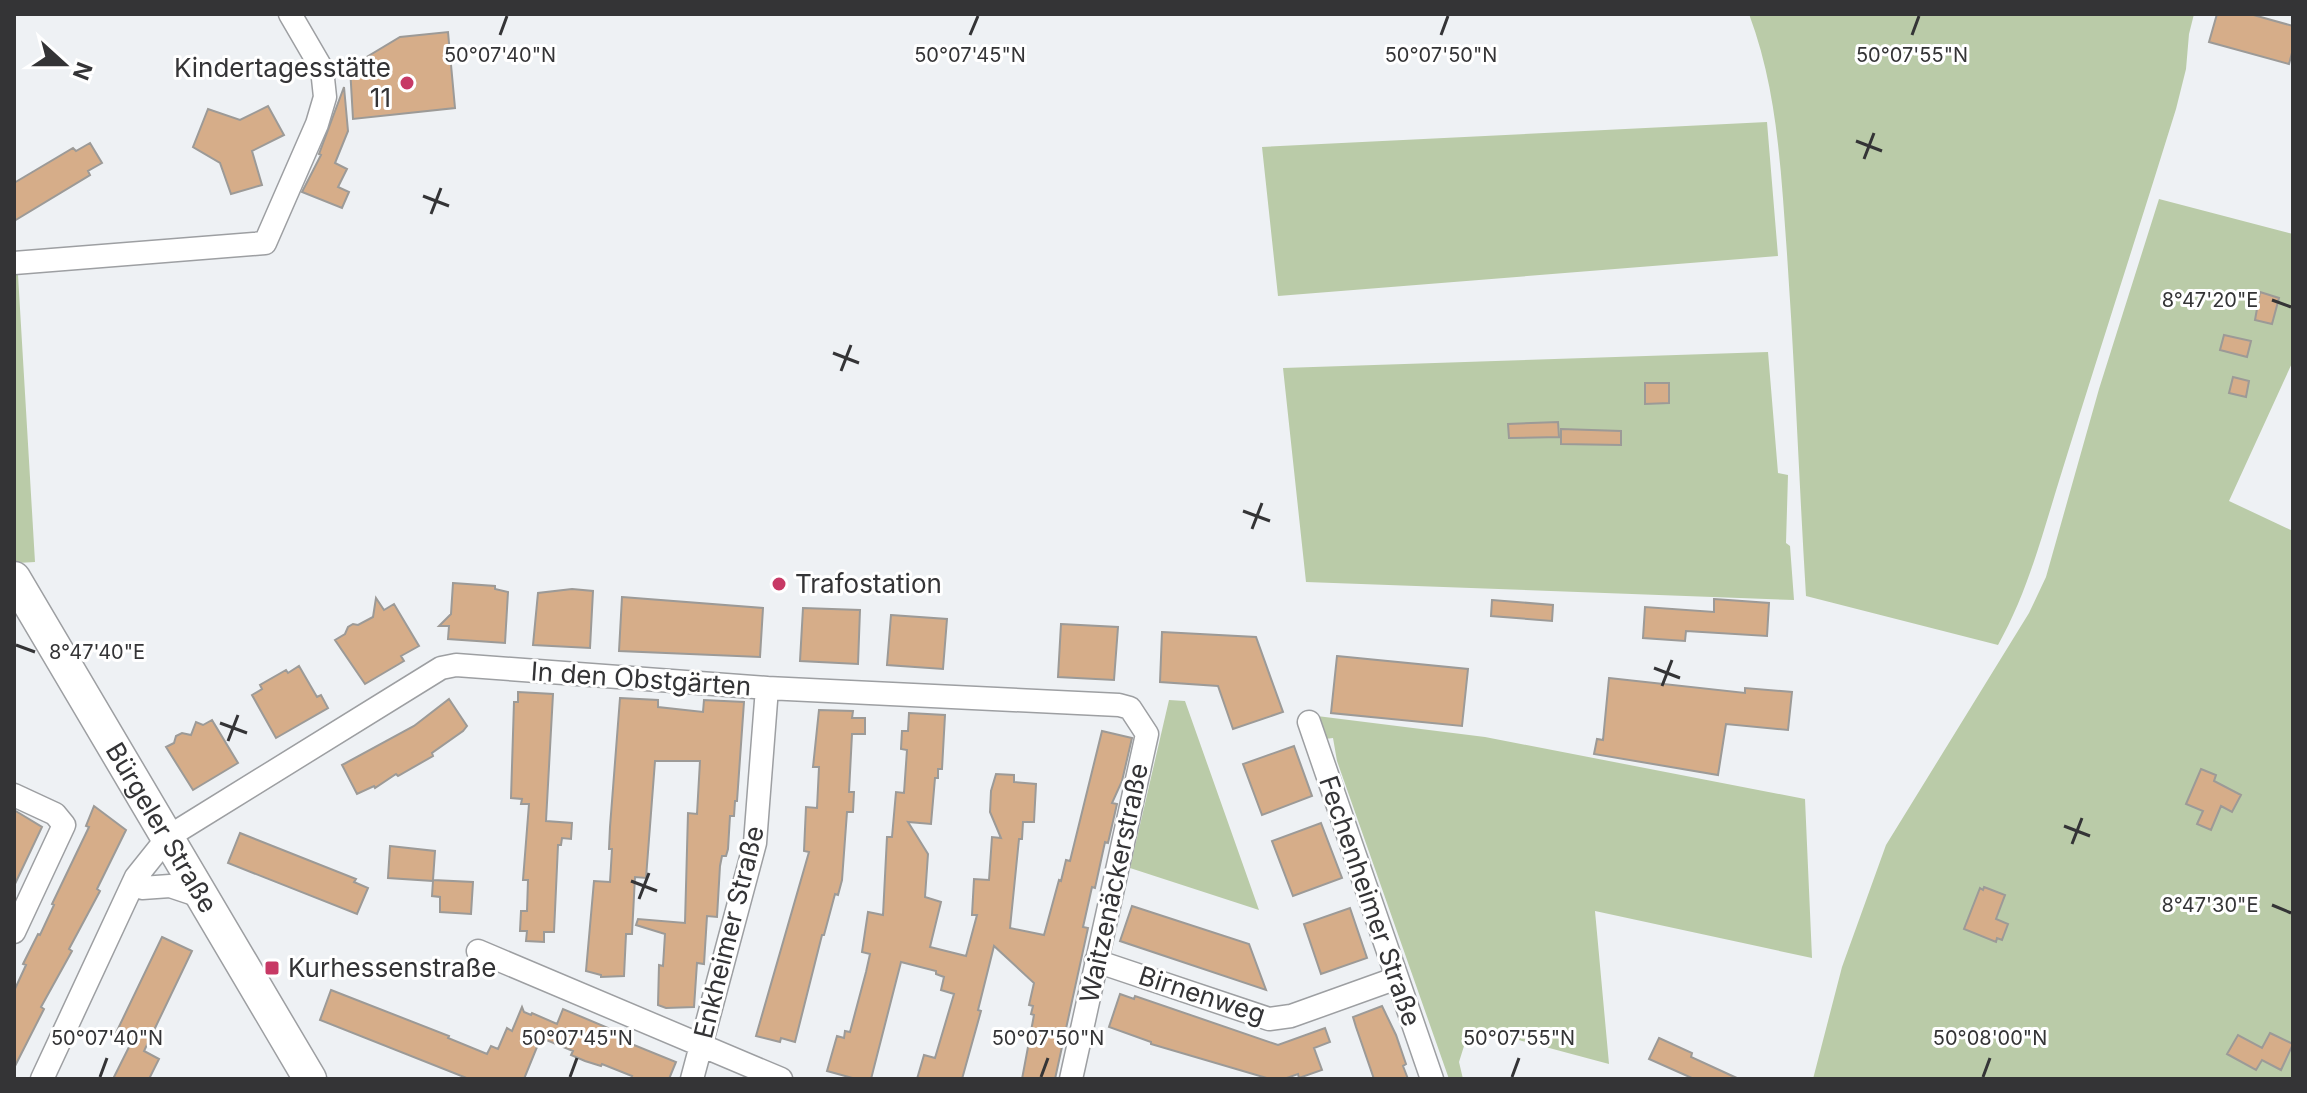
<svg xmlns="http://www.w3.org/2000/svg" width="2307" height="1093" viewBox="0 0 2307 1093" font-family="Inter,sans-serif">
	<style>
		.green { fill: #bacba8 }
		.building { fill: #d6ad89; stroke: #9c9a97; stroke-width: 2 }
		.lines { fill: none; stroke-linecap: round; stroke-linejoin: round }
		.street-casing { stroke: #9d9fa2; stroke-width: 25 }
		.secondary-casing { stroke: #9d9fa2; stroke-width: 35 }
		.street { stroke: #fff; stroke-width: 22 }
		.secondary { stroke: #fff; stroke-width: 32 }
		.ticks { fill: none; stroke: #343436; stroke-width: 3 }
		.poi-dot { fill: #c73965; stroke: #fff; stroke-width: 3 }
		.labels { text-anchor: middle; stroke-width: 6; stroke-linejoin: round; paint-order: stroke }
		.poi-label { font-size: 26px; fill: #343436; stroke: #fff; text-anchor: start }
		.street-label { font-size: 26px; fill: #343436; stroke: #fff }
		.ticks-label { font-size: 20px; text-anchor: middle; fill: #343436; stroke: #fff; stroke-width: 6; stroke-linejoin: round; paint-order: stroke }
	</style>
	<rect width="100%" height="100%" fill="#eef1f4"/>
	<path class="green" d="M1749,14H2194L2189,34L2186,69L2176,109C2139,229 2100,348 2063,468C2044,528 2029,590 1998,645L1806,596C1799,482 1795,368 1787,254C1781,173 1778,91 1749,14Z
		M1767,122L1778,256L1278,296L1262,147Z
		M2159,199L2293,234V361L2229,501L2293,531V1079H1813L1842,967L1886,845L2029,613L2046,577L2099,389Z
		M14,275H18L35,562L17,563L14,559Z
		M1768,352L1778,473L1788,475L1786,543L1790,546L1794,600L1306,582L1283,368Z
		M1169,700L1185,701L1259,910L1130,868Z
		M1317,716L1485,737L1805,799L1812,958L1595,911L1609,1064L1470,1027L1459,1062L1463,1079H1449L1337,761L1333,738L1325,739Z"/>
	<path class="building" d="M2217,14H2250L2293,26V49L2289,64L2209,42Z
		M448,32L455,108L353,119L350,67L400,37Z
		M344,87L348,131L335,163L347,169L338,187L349,192L342,208L302,192L321,155L319,154Z
		M268,106L284,135L252,151L262,185L231,194L220,163L193,147L208,109L240,120Z
		M90,143L102,163L88,171L90,175L14,221V183L73,148L76,151Z
		M2260,292L2279,298L2272,324L2255,320Z
		M2224,335L2251,341L2247,357L2220,350Z
		M2233,377L2249,381L2246,397L2229,393Z
		M1645,383H1669V403L1645,404Z
		M1558,422L1559,437L1509,438L1508,424Z
		M1561,429L1621,431V445L1561,444Z
		M453,583L495,586V589L508,592L505,643L448,639L449,626H439L451,614Z
		M572,589L593,591L590,648L533,645L538,593Z
		M622,597L763,608L760,657L619,651Z
		M376,598L384,610L394,604L419,646L401,656L404,661L365,684L335,640L345,634L348,627L353,624L358,625L373,617Z
		M1714,599L1769,603L1767,636L1686,631L1685,641L1643,638L1645,607L1714,612Z
		M1492,600L1553,605L1552,621L1491,616Z
		M803,608L860,610L858,664L800,661Z
		M891,615L947,619L943,669L887,665Z
		M1061,624L1118,627L1114,680L1058,677Z
		M1162,632L1256,637L1283,712L1233,729L1218,686L1160,682Z
		M1337,656L1468,669L1462,726L1331,713Z
		M299,666L317,697L321,695L328,708L276,738L252,695L262,689L260,685L286,670L288,673Z
		M1609,678L1745,693V688L1792,692L1788,730L1726,724L1718,775L1594,754L1597,739L1603,740Z
		M518,692L553,694L546,821L572,823L571,839L562,838L561,845H558L554,932H544V942L526,941L527,931H520L521,911H527L528,880H523L529,804H521L522,799L511,798L514,702H518Z
		M620,698L658,700V707L703,712L704,700L744,702L737,801H735L734,816H730L728,849L726,856H722L720,866L717,917L707,916L704,964L697,963L694,1007L666,1008L658,1005L659,965L663,966L665,934L636,925L638,919L685,923L688,813L697,814L700,761H655L646,878L635,877L632,934H626L624,976L601,977V975L586,971L594,881L610,882L612,849H609L610,827Z
		M449,699L467,726L463,731L432,753L433,756L398,776L396,774L375,788L374,786L357,794L342,765L414,726Z
		M819,710L853,711L852,718H865V734H852L849,792H854L853,812H847L842,880L838,895L835,894L824,935H822L795,1042L781,1038L780,1042L756,1036L809,852L804,851L806,807L817,808L819,767H813Z
		M909,713L945,715L942,769H938V778H935L931,824L908,822L928,854L925,897L941,902L930,947L966,956L977,915H972L974,879L989,880L992,837L1001,838L990,812L991,791L996,774L1014,775V782L1036,784L1034,822H1023L1022,839H1019L1010,928L1044,935L1059,880L1061,881L1066,860L1070,861L1102,731L1132,738L1122,781L1112,803L1117,804L1108,843L1105,842L1095,888L1092,887L1083,927L1088,928L1055,1079H1022L1034,1015L1031,1014L1033,1006L1029,1005L1034,983L994,946L978,1010L981,1011L962,1079H917L924,1055L935,1058L954,994L941,990L944,977L936,974V971L901,962L871,1079H856L827,1071L837,1036L844,1038L845,1031L850,1032L866,972L870,954L862,952L868,912L883,915L887,837H892L896,792L904,793L907,750L901,749L902,731H908Z
		M212,720L238,763L193,790L166,747L174,743L176,736L182,733L191,735L196,722L203,725Z
		M1294,746L1312,796L1262,815L1243,764Z
		M2201,769L2216,775L2214,781L2241,795L2232,812L2221,806L2211,830L2197,824L2203,811L2186,804Z
		M94,806L126,830L97,889L100,891L69,949L72,951L41,1007L44,1009L14,1068V991L26,965L23,964L38,934L40,935L54,905L52,904L89,827L86,826Z
		M14,810L42,827L14,886Z
		M1321,823L1342,878L1293,896L1272,841Z
		M240,833L356,879L354,882L368,888L357,914L228,863Z
		M390,846L435,851L433,880L473,882L471,914L440,912V897L432,896L433,881L388,878Z
		M1984,887L2005,895L1996,919L2008,924L2002,940L1997,938L1996,942L1964,929L1980,888L1983,890Z
		M1132,906L1249,944L1266,990L1120,941Z
		M1350,908L1367,958L1321,974L1304,924Z
		M162,937L192,951L144,1051L159,1059L149,1079H113L130,1045L114,1037Z
		M331,990L449,1036L448,1038L487,1054L491,1046L498,1049L507,1028L512,1031L522,1007L524,1012L531,1015L532,1013L557,1024L563,1009L627,1036L624,1041L676,1062L669,1079H630L632,1076L602,1064L601,1066L585,1061L571,1055L573,1051L544,1039L542,1043L539,1042L524,1079H469L320,1020Z
		M1120,994L1134,999L1135,996L1278,1045L1325,1028L1330,1042L1314,1048L1322,1070L1299,1078L1298,1074L1284,1079H1270L1151,1044V1042L1109,1027Z
		M1382,1006L1396,1035L1406,1064L1403,1066L1408,1079H1374L1356,1027L1353,1017Z
		M2270,1033L2293,1044L2281,1070L2262,1060L2256,1070L2227,1054L2238,1035L2262,1048Z
		M1659,1038L1692,1053L1691,1057L1739,1079H1694L1649,1059Z"/>
	<g class="lines">
		<defs>
			<path id="street" d="M14,263L265,243L317,124L325,97L322,69L290,14
				M1309,722L1432,1079
				M14,795L55,814L64,825L14,932
				M142,888L170,886L203,897
				M478,951L781,1079
				M1096,961L1269,1019L1291,1016L1397,978
				M42,1079L136,877L168,837L441,668L456,665L767,688L1119,705L1130,708L1147,734L1071,1079
				M692,1079L755,843L767,688"/>
			<g id="secondary">
				<path id="s1" d="M14,578L310,1079"/>
			</g>
		</defs>
		<use href="#street" class="street-casing"/>
		<use href="#secondary" class="secondary-casing"/>
		<use href="#street" class="street"/>
		<use href="#secondary" class="secondary"/>
	</g>
	<path class="ticks" d="M500,35L507,16M970,35L978,16M1441,35L1448,16M1912,35L1919,16M1856,141L1882,151M1864,159L1874,133M423,196L449,206M431,214L441,188M2272,300L2291,307M833,353L859,363M841,371L851,345M1243,511L1270,521M1252,529L1262,503M16,645L35,652M1654,668L1680,678M1662,686L1672,660M220,723L247,733M228,741L238,715M2064,826L2090,836M2072,844L2082,818M631,881L657,891M639,899L649,873M2272,905L2291,913M100,1077L107,1058M570,1077L577,1058M1041,1077L1048,1058M1512,1077L1519,1058M1983,1077L1990,1058"/>
	<g class="poi-dot">
		<circle cx="407" cy="83" r="8"/>
		<circle cx="779" cy="584" r="8"/>
		<rect x="264" y="960" width="16" height="16" rx="4"/>
	</g>
	<g class="labels">
		<g class="poi-label">
			<text x="391" y="77" text-anchor="end">Kindertagesstätte<tspan x="391" dy="30">11</tspan></text>
			<text x="795" y="593">Trafostation</text>
			<text x="288" y="977">Kurhessenstraße</text>
		</g>
		<g class="street-label">
			<text transform="translate(641 679) rotate(4)" y="9">In den Obstgärten</text>
			<text dy="9" stroke="none"><textPath href="#s1" startOffset="290">Bürgeler Straße</textPath></text>
			<text transform="translate(1114 883) rotate(-78)" y="9">Waitzenäckerstraße</text>
			<text transform="translate(1370 901) rotate(71)" y="9">Fechenheimer Straße</text>
			<text transform="translate(729 932) rotate(-76)" y="9">Enkheimer Straße</text>
			<text transform="translate(1202 995) rotate(18)" y="9">Birnenweg</text>
		</g>
	</g>
	<g class="ticks-label">
		<text x="500" y="62">50°07'40"N</text>
		<text x="970" y="62">50°07'45"N</text>
		<text x="1441" y="62">50°07'50"N</text>
		<text x="1912" y="62">50°07'55"N</text>
		<text x="2210" y="307">8°47'20"E</text>
		<text x="97" y="659">8°47'40"E</text>
		<text x="2210" y="912">8°47'30"E</text>
		<text x="107" y="1045">50°07'40"N</text>
		<text x="577" y="1045">50°07'45"N</text>
		<text x="1048" y="1045">50°07'50"N</text>
		<text x="1519" y="1045">50°07'55"N</text>
		<text x="1990" y="1045">50°08'00"N</text>
	</g>
	<rect width="2307" height="1093" fill="none" stroke="#343436" stroke-width="32"/>
	<g transform="translate(64 64) rotate(111)" stroke="#ffffff" stroke-width="6" paint-order="stroke">
	<path d="M0-6L14 30L0 20L-14 30Z" fill="#343436"/>
	<text y="-12" font-size="22" font-weight="bold" text-anchor="middle" fill="#343436">N</text>
	</g>
</svg>
